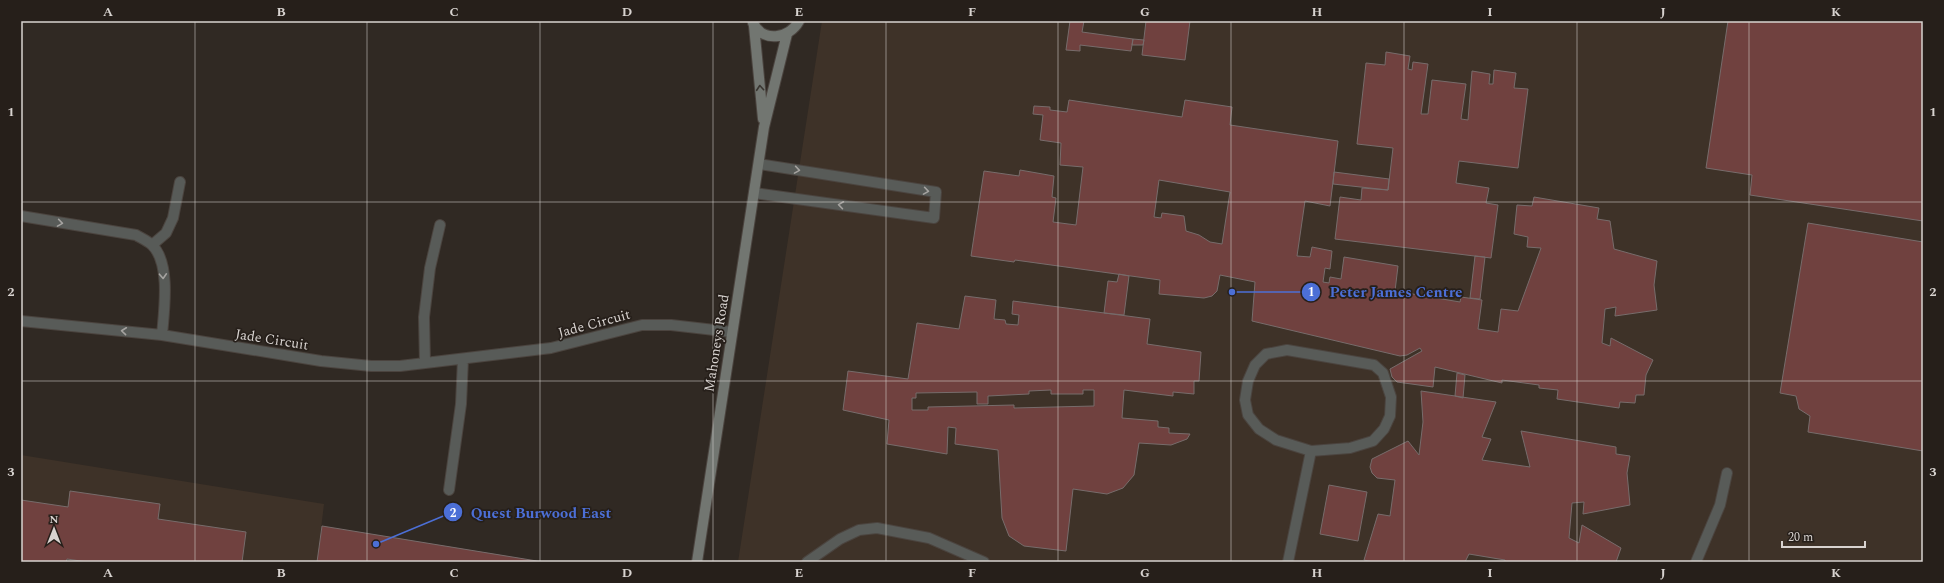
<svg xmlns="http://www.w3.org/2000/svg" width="1944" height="583" viewBox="0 0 1944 583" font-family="Spectral,serif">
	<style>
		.built { fill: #3e3228 }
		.building { fill: #70413f; stroke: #776c6b; fill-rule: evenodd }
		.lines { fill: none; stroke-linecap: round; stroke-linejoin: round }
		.lane-casing { stroke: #4b443f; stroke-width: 12 }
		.street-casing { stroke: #4b443f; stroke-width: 12 }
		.secondary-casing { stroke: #4b443f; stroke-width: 12 }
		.lane { stroke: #585b58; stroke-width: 10 }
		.street { stroke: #585b58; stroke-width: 10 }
		.secondary { stroke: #727671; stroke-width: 10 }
		.oneway { stroke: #393530 }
		.oneway2 { stroke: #a5a3a0 }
		.grid { fill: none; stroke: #d8d3d0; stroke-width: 1; stroke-opacity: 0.55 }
		.labels { text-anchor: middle; stroke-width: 3.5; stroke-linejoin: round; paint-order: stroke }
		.street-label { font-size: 14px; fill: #d8d3d0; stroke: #261f1a }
		.leader { fill: none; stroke: #4c6fd6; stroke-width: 1.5 }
		.callout-dot { fill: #4c6fd6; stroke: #261f1a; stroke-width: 1.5 }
		.mark-label { font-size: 12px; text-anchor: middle; font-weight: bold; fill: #fff }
		.callout-label { font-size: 15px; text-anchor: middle; font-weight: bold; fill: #4c6fd6; stroke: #261f1a; stroke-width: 3.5; stroke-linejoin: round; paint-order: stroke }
		.neatline { fill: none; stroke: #d8d3d0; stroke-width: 1.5 }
		.grid-label { font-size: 13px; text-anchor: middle; font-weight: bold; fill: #d8d3d0 }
	</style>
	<rect width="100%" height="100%" fill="#302923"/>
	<path class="built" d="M822,21H1923V562H738Z
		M21,455L324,504L317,562H21Z"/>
	<path class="building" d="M1070,21H1084L1082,32L1133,39L1131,51L1080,45V51L1066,50Z
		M1146,21H1190L1185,60L1142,55Z
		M1728,21H1923V221L1750,195L1752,175L1706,168Z
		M1133,39L1144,40L1143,45H1132Z
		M1386,52L1410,56L1408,69L1412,70L1413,62L1428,64L1421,114H1428L1432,80L1466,84L1461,119L1468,120L1472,71L1490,74L1489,84H1493L1494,70L1516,73L1514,88L1528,89L1518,168L1459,161L1456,183L1489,188L1486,203L1498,205L1491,258L1335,239L1340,197L1361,200L1362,188L1388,190L1393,148L1357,144L1366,63L1385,65Z
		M1069,100L1182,117L1185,100L1232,107L1230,125L1338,141L1330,206L1305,201L1297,256L1310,257L1312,247L1332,251L1330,269L1325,268L1323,282L1329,283L1330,277L1341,279L1344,257L1398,266L1395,291L1460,302L1461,297L1482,300L1478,329L1498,332L1501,309L1518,311L1541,248L1527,247L1528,237L1514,234L1517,205L1532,206L1534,197L1599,208L1597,219L1610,221L1614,249L1657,261L1654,285L1657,310L1615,316L1616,307L1605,309L1602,343L1610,346L1611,338L1653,360L1646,375L1644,395H1636L1635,403L1620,402L1619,408L1557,399L1558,390L1539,388V385L1502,380V383L1435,367L1433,387L1397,382L1392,377L1390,369L1422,351L1420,348L1407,355L1400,356L1252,321L1255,282L1220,275L1217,291L1212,296L1204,298L1159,294L1160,280L1015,260L1014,262L971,256L984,171L1019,176L1020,170L1054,176L1052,197L1056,198L1053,222L1076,225L1083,167L1060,165L1061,143L1040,140L1043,115L1033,114L1034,106L1050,107V110L1067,112ZM1159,180L1230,192L1222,244L1210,242L1199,235L1186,231L1184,216L1162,213L1161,218L1154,217Z
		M1334,172L1389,179L1388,190L1333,184Z
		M1808,223L1923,242V451L1808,432L1810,416L1799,409L1796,396L1780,393Z
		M1475,256L1485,257L1480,299L1470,298Z
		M1119,274L1129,276L1124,315L1104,313L1108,281L1117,282Z
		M965,296L996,300L994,319L1005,320L1006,324L1018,325L1019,315L1012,314L1013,301L1150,319L1147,344L1201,352L1199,381H1194V394L1173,392V396L1124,390L1122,418L1158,421V427L1169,428V433L1190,434L1187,439L1171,445L1139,443L1134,475L1123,488L1107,494L1073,489L1066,551L1024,546L1009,536L1002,518L998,450L955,444L956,428L948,427L947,454L887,444L889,420L843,410L848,371L908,379L917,323L959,329ZM1051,390V394H1083V390H1094V406L1014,408V405L928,407V410H912V398H916V393L977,392V404H988V396L1029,394V391Z
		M1457,373L1465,375L1463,398L1455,396Z
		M1421,391L1496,402L1482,437L1491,439L1482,460L1530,467L1521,431L1616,447V454L1630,456L1627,473L1630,505L1583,514L1584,502L1572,503L1569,538L1579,543L1582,525L1621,548L1616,562H1505V560L1469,554L1465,562H1373L1364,560L1378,514L1390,516L1395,480L1377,478L1372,473L1370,467L1372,459L1408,441L1419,455L1423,422Z
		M1329,485L1367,492L1358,541L1320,534Z
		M70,491L160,504L158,519L246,532L242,562H87L67,559L66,562H21V500L68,507Z
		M322,526L543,562H317Z"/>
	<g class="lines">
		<defs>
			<path id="lane" d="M754,193L934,218L936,192L759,164
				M1287,350L1374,365L1383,373L1391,397L1390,416L1384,429L1373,441L1350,448L1311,451L1276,440L1259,429L1248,415L1245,400L1248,381L1255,365L1266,354Z
				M807,562L840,539L859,530L877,528L929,538L984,562
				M1288,562L1311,451
				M1696,562L1720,505L1727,473"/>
			<path id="street" d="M21,216L136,235C141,238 148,241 152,245C171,263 164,311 162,335
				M152,245L166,233L173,218L180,182
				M21,321L162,335L321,361L371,366H400L551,348L642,325H671L732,332
				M425,363L424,317L430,268L440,225
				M449,490L461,404L463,359"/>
			<path id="secondary" d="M753,23C763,43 789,39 799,21
				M754,26L763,119
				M697,562L764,127L787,34"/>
		</defs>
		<use href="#lane" class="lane-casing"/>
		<use href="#street" class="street-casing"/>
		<use href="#secondary" class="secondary-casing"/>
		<use href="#lane" class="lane"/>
		<use href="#street" class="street"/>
		<use href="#secondary" class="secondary"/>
	</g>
	<defs><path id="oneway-chevron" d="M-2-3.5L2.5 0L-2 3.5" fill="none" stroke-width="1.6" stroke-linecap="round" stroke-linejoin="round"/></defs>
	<use class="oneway" href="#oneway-chevron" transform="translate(760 88) rotate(-95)"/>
	<g class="oneway2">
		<use href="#oneway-chevron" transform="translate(797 170) rotate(9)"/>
		<use href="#oneway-chevron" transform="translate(926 191) rotate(9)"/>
		<use href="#oneway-chevron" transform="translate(841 205) rotate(-172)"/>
		<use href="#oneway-chevron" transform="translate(60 223) rotate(9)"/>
		<use href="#oneway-chevron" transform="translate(163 276) rotate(87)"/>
		<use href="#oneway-chevron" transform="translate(124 331) rotate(-174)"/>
	</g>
	<path class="grid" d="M195,21V562M367,21V562M540,21V562M713,21V562M886,21V562M1058,21V562M1231,21V562M1404,21V562M1577,21V562M1749,21V562M21,202H1923M21,381H1923"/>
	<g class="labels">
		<g class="street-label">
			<text transform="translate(594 323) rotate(-15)" y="5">Jade Circuit</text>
			<text transform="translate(272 339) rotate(9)" y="5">Jade Circuit</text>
			<text transform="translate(716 343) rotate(-81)" y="5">Mahoneys Road</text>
		</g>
	</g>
	<path class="leader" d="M1232 292L1311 292M376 544L453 512"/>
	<g class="callout-dot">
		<circle cx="1232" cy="292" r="4"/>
		<circle cx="376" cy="544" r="4"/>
		<circle cx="1311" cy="292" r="10"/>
		<circle cx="453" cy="512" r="10"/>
	</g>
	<g class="mark-label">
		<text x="1311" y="296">1</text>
		<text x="453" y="517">2</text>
	</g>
	<g class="callout-label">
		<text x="1396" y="297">Peter James Centre</text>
		<text x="541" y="518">Quest Burwood East</text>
	</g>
	<rect width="1944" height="583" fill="none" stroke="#261f1a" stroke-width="44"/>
	<g transform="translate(54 529)" stroke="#261f1a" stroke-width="3" paint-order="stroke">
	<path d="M0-3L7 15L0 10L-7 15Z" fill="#d8d3d0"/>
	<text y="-6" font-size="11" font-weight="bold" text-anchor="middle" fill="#d8d3d0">N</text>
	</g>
	<path d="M1782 541v6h83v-6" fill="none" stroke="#d8d3d0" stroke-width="2"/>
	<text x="1788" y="541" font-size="12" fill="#d8d3d0" stroke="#261f1a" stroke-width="3" paint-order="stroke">20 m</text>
	<rect x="22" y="22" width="1900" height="539" class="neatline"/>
	<g class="grid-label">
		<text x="108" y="16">A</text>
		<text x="281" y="16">B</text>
		<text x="454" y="16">C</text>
		<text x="627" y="16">D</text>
		<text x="799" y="16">E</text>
		<text x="972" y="16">F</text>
		<text x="1145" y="16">G</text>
		<text x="1317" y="16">H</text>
		<text x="1490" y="16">I</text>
		<text x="1663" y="16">J</text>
		<text x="1836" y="16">K</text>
		<text x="11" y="116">1</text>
		<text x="1933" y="116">1</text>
		<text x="11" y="296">2</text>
		<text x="1933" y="296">2</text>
		<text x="11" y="476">3</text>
		<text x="1933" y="476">3</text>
		<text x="108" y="577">A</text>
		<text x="281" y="577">B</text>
		<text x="454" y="577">C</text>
		<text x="627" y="577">D</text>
		<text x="799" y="577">E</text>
		<text x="972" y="577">F</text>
		<text x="1145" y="577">G</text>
		<text x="1317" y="577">H</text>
		<text x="1490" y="577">I</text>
		<text x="1663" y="577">J</text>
		<text x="1836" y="577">K</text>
	</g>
</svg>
